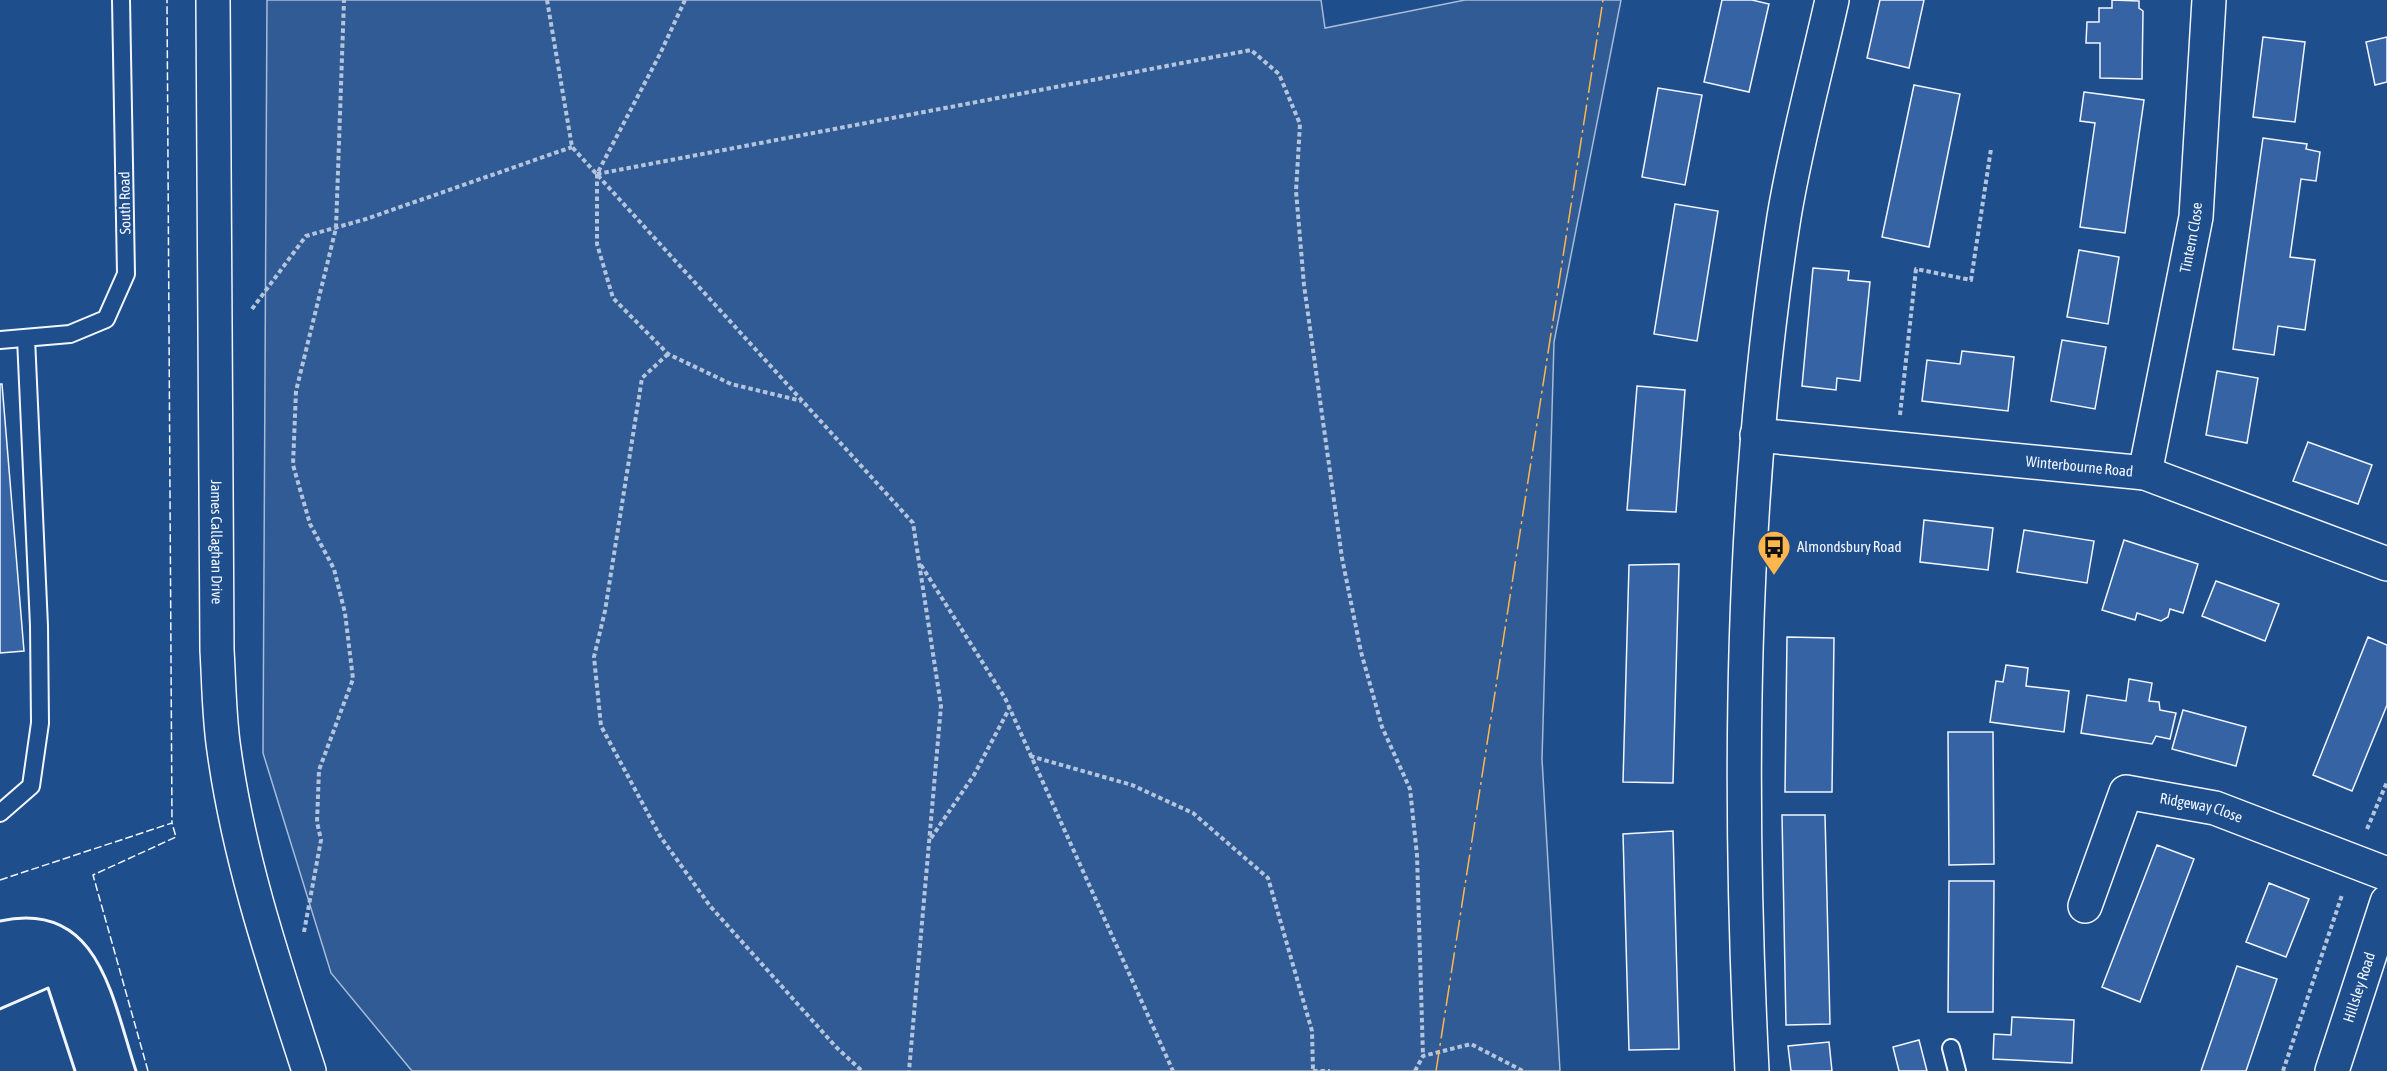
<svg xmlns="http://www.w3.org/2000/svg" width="2387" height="1071" viewBox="0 0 2387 1071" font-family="'Asap Condensed',sans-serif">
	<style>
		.green { fill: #305b95; stroke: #a8bbd7; stroke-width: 1.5 }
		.building { fill: #3563a3; stroke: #f2f6ff; stroke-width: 1.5 }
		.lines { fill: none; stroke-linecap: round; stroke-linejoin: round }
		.service-casing { stroke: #f2f6ff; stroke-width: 20 }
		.minor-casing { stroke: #f2f6ff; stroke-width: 36 }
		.tertiary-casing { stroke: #f2f6ff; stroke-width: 36 }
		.path { stroke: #b3c4dc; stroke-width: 4; stroke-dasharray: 4.5 3; stroke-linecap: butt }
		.service { stroke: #1f4e8c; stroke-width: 16 }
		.minor { stroke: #1f4e8c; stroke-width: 33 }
		.tertiary { stroke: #1f4e8c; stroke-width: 33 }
		.fence { stroke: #f2f6ff; stroke-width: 1.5; stroke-dasharray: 8 3; stroke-linecap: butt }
		.wall { stroke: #f2f6ff; stroke-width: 3 }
		.power { stroke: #ffb74d; stroke-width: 1.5; stroke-dasharray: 21 4.5 3 4.5; stroke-linecap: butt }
		.labels { text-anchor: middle; stroke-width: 4.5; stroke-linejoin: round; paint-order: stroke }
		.street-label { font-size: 15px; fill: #f2f6ff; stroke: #1f4e8c }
		.poi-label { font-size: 15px; fill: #f2f6ff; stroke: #1f4e8c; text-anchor: start }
	</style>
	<rect width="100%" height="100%" fill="#1f4e8c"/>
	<path class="green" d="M267,0H1321L1325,28L1465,0H1621L1554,342L1542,759L1560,1071H412L331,973L263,753Z"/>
	<path class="building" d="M1722,0H1752L1769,4L1749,92L1704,82Z
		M1880,0H1924L1909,68L1867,58Z
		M2112,0L2139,1V8L2143,11L2142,79L2100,78V43H2086L2087,22H2099V8H2112Z
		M2263,37L2305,42L2295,122L2253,117Z
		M2387,37V82L2375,85L2366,42Z
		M1914,85L1960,94L1929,247L1882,237Z
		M1658,88L1702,95L1685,185L1642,177Z
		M2084,92L2144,100L2125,233L2080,227L2095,123L2080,121Z
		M2263,138L2307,144L2306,149L2320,152L2316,181L2301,179L2290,257L2315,260L2305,330L2278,326L2274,355L2233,349Z
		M1675,204L1718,211L1697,341L1654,334Z
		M2079,250L2119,257L2108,324L2067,317Z
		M1813,268L1849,271L1848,280L1870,282L1860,381L1837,378L1836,390L1802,386Z
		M2062,340L2106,347L2095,409L2051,401Z
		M1962,351L2014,357L2008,411L1922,401L1927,360L1960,364Z
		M2217,371L2258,378L2247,443L2206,435Z
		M0,384H2L24,651L0,653Z
		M1637,386L1685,390L1676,512L1627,510Z
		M2308,442L2372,465L2358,504L2293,481Z
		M1924,520L1993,528L1988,570L1920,562Z
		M2024,530L2094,541L2087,583L2017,572Z
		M2124,540L2198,564L2183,613L2170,609L2168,617L2161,621L2137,613L2135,620L2102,610Z
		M1679,564L1673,783L1623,782L1629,565Z
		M2216,581L2279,604L2265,641L2202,616Z
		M1787,637L1834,638L1832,792H1785Z
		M2368,637L2387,645V705L2352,791L2313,775Z
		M2006,665L2028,668L2026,686L2069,691L2064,732L1990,722L1996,681L2003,682Z
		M2129,679L2152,683L2149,701L2159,702L2160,710L2176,713L2170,739L2156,736L2152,744L2081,733L2087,695L2126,701Z
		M2183,710L2246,727L2236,766L2172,749Z
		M1948,732H1993L1994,864L1949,865Z
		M1782,815H1825L1830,1024L1786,1025Z
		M1673,831L1679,1049L1629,1050L1623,834Z
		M2157,845L2194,859L2140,1002L2102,987Z
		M1949,881H1994L1993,1012H1948Z
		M2269,883L2309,899L2286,957L2246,942Z
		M2237,966L2277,979L2246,1071H2201Z
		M2012,1017L2074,1020L2072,1063L1993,1059L1994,1034L2011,1035Z
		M1919,1040L1927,1071H1899L1893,1047Z
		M1829,1042L1832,1071H1791L1788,1046Z"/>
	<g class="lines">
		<defs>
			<path id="service" d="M0,340L70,334L106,319L126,274L121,0
				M0,813L31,786L40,723L39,626L26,338
				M1951,1048L1957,1071"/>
			<g id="minor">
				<path id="s1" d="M1757,435L2145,473L2387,564"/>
				<path id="s2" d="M2145,473L2196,217L2209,0"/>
				<path id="s3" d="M2085,906L2126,792L2215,808L2387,874"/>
				<path d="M1752,1071C1738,790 1740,495 1784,217C1796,144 1816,72 1832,0"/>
				<path id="s4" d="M2332,1071L2387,902"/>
			</g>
			<g id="tertiary">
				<path id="s5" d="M213,0L217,650C219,683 219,717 224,750C239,860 275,966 309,1071"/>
			</g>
		</defs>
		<use href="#service" class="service-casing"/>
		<use href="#minor" class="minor-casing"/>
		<use href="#tertiary" class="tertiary-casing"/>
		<path class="path" d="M547,0L572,147L913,523L941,706L909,1071
			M685,0L660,54L597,174V244L613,298L668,354L731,384L802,401
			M597,174L1251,50L1279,74L1300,124L1296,191L1304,285L1342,558L1361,652L1382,727L1410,789L1417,855L1423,1056
			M252,309L306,236L366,219L572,147
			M668,354L642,378L605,611L594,657L601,726L660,836L710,906L836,1047L862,1071
			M1900,415L1916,269L1971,280L1991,149
			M921,565L1005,698L1173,1071
			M1030,756L1132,785L1193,813L1268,878L1312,1031L1313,1071
			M2367,829L2387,782
			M931,838L974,775L1009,709
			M304,932L321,840L317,822L319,770L353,679L345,613L334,569L310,524L293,465L296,391L336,228L344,0
			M1313,1071H1330
			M1415,1071L1423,1056L1471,1044L1523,1071
			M2283,1071L2342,895"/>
		<use href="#service" class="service"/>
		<use href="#minor" class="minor"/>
		<use href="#tertiary" class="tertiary"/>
		<path class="fence" d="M0,880L172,823L167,0
			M148,1071L93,875L176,837L172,823"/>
		<path class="wall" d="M0,921C100,899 112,999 136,1071
			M0,1009L48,988L75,1071"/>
		<path class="power" d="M1436,1071L1603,0"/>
	</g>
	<defs>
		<symbol id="bus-pin" viewBox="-11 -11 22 30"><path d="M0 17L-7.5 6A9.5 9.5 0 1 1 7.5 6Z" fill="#ffb74d" stroke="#1f4e8c"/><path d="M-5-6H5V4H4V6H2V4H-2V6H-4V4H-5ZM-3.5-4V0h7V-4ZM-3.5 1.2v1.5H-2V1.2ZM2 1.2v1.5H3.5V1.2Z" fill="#111"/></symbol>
	</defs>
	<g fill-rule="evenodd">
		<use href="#bus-pin" x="1755" y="528" width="38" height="52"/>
	</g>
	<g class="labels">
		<g class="street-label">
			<text transform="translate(125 203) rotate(-91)" y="5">South Road</text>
			<text dy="5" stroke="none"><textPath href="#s2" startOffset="240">Tintern Close</textPath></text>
			<text dy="5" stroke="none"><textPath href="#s1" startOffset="324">Winterbourne Road</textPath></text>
			<text dy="5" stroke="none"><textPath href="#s5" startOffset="542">James Callaghan Drive</textPath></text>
			<text dy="5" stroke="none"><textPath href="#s3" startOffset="198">Ridgeway Close</textPath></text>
			<text dy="5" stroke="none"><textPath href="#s4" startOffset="88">Hillsley Road</textPath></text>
		</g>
		<g class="poi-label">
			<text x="1797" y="552">Almondsbury Road</text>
		</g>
	</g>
</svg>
